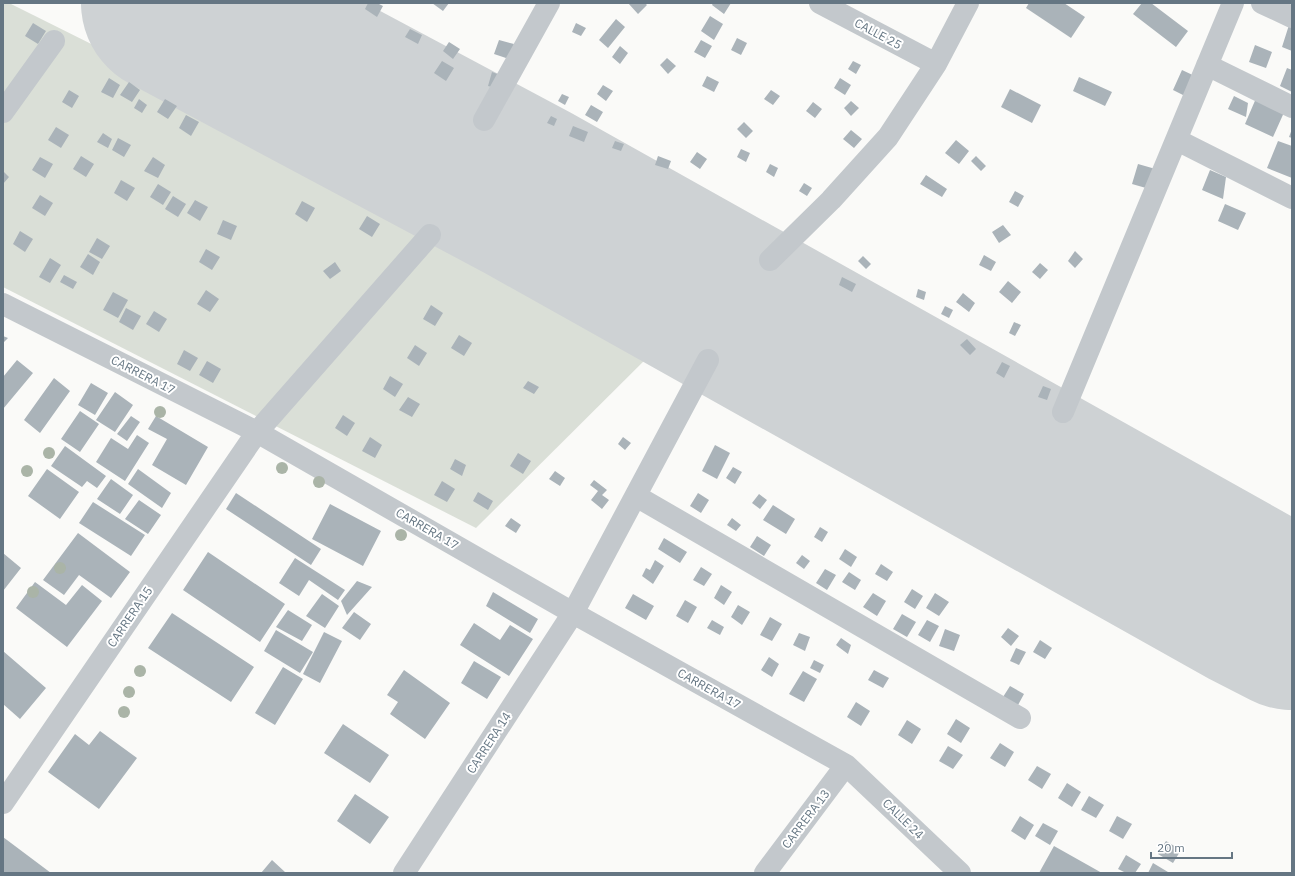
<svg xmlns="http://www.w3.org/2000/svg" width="1295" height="876" viewBox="0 0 1295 876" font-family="'IBM Plex Sans',sans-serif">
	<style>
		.green { fill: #dadfd7 }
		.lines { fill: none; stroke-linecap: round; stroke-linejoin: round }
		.runway { stroke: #ced2d4; stroke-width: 182 }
		.building { fill: #aab3b9 }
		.street { stroke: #c3c8cc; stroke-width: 22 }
		.tree { fill: #aab4a7 }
		.labels { text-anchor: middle; stroke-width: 4; stroke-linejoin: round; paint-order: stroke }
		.street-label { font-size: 12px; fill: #657683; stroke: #fff }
	</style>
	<rect width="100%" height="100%" fill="#fafaf8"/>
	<path class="green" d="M3,3H9L672,333L476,528L3,287Z"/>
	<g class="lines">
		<path class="runway" d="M172,3L528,193L1253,599L1292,619"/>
	</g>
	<path class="building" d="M368,3H377L383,6L377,17L365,9Z
		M432,3H449L443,11Z
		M628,3H645L647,5L638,14Z
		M713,3H731L724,14L712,5Z
		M1029,3H1064L1085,17L1071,38L1026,8Z
		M1142,3H1151L1188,31L1176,47L1133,14Z
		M710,16L723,24L714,40L701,31Z
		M616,19L625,27L608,48L599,40Z
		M33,23L46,31L38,44L25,36Z
		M576,23L586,28L581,36L572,32Z
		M1289,25L1292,26V51L1282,47Z
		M410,29L422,35L418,44L405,37Z
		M737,38L747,43L741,55L731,50Z
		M499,40L514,44L509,59L494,54Z
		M701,40L712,46L705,58L694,52Z
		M449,42L460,49L453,59L443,51Z
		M1255,45L1272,52L1266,68L1249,62Z
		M620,46L628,53L620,64L612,57Z
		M667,58L676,66L668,74L660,65Z
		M442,61L454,68L446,81L434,73Z
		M853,61L861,65L856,74L848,69Z
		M1287,68L1292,70V92L1280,86Z
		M1182,70L1199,78L1189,98L1173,90Z
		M492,72L500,75L496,88L488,86Z
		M707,76L719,82L714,92L702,86Z
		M1079,77L1112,92L1105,106L1073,91Z
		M109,78L120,85L113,98L101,92Z
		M840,78L851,85L845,95L834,88Z
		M129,82L140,90L132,102L120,95Z
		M603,85L613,91L606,101L597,94Z
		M1010,89L1041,105L1032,123L1001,107Z
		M69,90L79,96L72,108L62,102Z
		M771,90L780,96L773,105L764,99Z
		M562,94L569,97L565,105L558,101Z
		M1234,96L1248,103L1246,117L1228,109Z
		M1257,96L1286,108L1273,137L1245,124Z
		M139,99L147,105L142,113L134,108Z
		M165,99L177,106L168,119L157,112Z
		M851,101L859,108L851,116L844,108Z
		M813,102L822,109L815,118L806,111Z
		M591,105L603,112L597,122L585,115Z
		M186,115L199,122L191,136L179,128Z
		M551,116L557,119L554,126L547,123Z
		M744,122L753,131L746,138L737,129Z
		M573,126L588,132L584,142L569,136Z
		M56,127L69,135L61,148L48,140Z
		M1292,129V138L1289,137Z
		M851,130L862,139L854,148L843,139Z
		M103,133L112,139L108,148L97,142Z
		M118,138L131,145L124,157L112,150Z
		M956,140L969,151L959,164L945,153Z
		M615,141L624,144L621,151L612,148Z
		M1278,141L1292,146V178L1267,168Z
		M741,149L750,153L746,162L737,157Z
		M697,152L707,159L700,169L690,162Z
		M81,156L94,164L86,177L73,169Z
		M658,156L671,161L668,169L655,165Z
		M976,156L986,166L981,171L971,161Z
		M40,157L53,164L45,178L32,170Z
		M153,157L165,165L158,178L144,171Z
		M770,164L778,168L774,177L766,172Z
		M1138,164L1159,170L1153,190L1132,184Z
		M1210,170L1226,177L1223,199L1202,190Z
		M3,171L9,177L3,184Z
		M926,175L947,189L942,197L920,184Z
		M121,180L135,188L127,201L114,193Z
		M804,183L812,188L807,196L799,191Z
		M158,184L171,192L163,205L150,197Z
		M1015,191L1024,196L1018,207L1009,202Z
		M40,195L53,203L45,216L32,208Z
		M173,196L186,204L178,217L165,209Z
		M195,200L208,207L200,221L187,213Z
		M302,201L315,208L307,222L295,214Z
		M1225,204L1246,213L1238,230L1218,221Z
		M367,216L380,224L372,237L359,229Z
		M223,220L237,226L231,240L217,234Z
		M1003,225L1011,235L999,243L992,232Z
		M20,231L33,239L25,252L13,244Z
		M97,238L110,246L102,259L89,252Z
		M206,249L220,257L212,270L199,262Z
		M1075,251L1083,259L1075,268L1068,261Z
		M88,254L100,262L93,275L80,267Z
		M984,255L996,262L991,271L979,265Z
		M863,256L871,264L866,269L858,261Z
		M50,258L61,265L50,283L39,277Z
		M335,262L341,271L330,279L323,271Z
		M1040,263L1048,270L1040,279L1032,272Z
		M64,275L77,282L73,289L60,282Z
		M842,277L856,284L852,292L839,285Z
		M1008,281L1021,292L1012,303L999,292Z
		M918,289L926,292L924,300L916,297Z
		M206,290L219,299L210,312L197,304Z
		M113,292L128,300L118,318L103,310Z
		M963,293L975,303L969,312L956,302Z
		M431,305L443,313L435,326L423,319Z
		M945,306L953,310L949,318L941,314Z
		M126,308L141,316L133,330L119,322Z
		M154,311L167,319L159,332L146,324Z
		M1014,322L1021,325L1015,336L1009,333Z
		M459,335L472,343L464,356L451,348Z
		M3,336L8,338L3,343Z
		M967,339L976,349L970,355L960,345Z
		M415,345L427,353L419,366L407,358Z
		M184,350L198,358L190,371L177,364Z
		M17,360L33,373L3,409V377Z
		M207,361L221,369L213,383L199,375Z
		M1002,362L1010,366L1004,378L996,373Z
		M390,376L403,384L395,397L383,389Z
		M54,378L70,391L40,433L24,420Z
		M528,381L539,387L534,394L523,388Z
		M91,383L108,393L95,415L78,405Z
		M1043,386L1051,389L1047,400L1038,397Z
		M115,392L133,405L115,432L96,420Z
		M408,397L420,404L412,417L399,410Z
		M80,411L99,424L80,452L61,439Z
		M343,415L355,423L347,436L335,428Z
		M131,416L140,422L127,441L117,434Z
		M156,416L208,447L186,485L152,465L167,439L148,429Z
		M137,435L149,443L125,481L96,462L111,438L128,449Z
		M370,437L382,445L375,458L362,451Z
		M623,437L631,443L625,450L618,444Z
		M715,445L730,453L717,479L702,471Z
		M65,446L106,476L97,488L87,481L82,487L51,466Z
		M518,453L531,461L523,474L510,466Z
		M455,459L466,465L462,476L450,469Z
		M733,467L742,472L735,484L726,478Z
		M47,469L79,492L60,519L28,496Z
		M138,469L171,493L162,508L128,484Z
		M555,471L565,478L560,486L549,479Z
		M111,479L133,495L120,514L97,499Z
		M594,480L607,490L602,495L609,500L602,509L591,500L598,491L590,485Z
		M442,481L455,489L447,502L434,495Z
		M478,492L493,501L488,510L473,501Z
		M236,493L321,549L311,565L226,509Z
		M698,493L709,500L701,513L690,506Z
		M759,494L767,500L760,509L752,503Z
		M139,500L161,515L148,534L125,519Z
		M93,502L145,535L131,556L79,523Z
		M330,504L381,531L363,566L312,539Z
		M773,505L795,519L786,534L763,520Z
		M511,518L521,525L516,533L505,526Z
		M732,518L741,525L736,531L727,525Z
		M820,527L828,532L822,542L814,537Z
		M78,533L130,572L111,598L79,575L64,595L43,580Z
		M757,536L771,545L764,556L750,547Z
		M664,538L687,552L680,563L658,549Z
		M845,549L857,557L851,567L839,559Z
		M208,552L285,604L260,642L183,590Z
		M3,553L21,568L3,591Z
		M802,555L810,561L804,569L796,563Z
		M295,558L345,590L338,600L309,580L299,596L279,583Z
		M655,560L664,566L653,584L642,576L646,568L650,570Z
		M881,564L893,572L887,581L875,574Z
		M701,567L712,574L704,586L693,580Z
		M825,569L836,575L827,590L816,583Z
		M849,572L861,580L855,590L842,582Z
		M357,581L372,587L347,615L341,601Z
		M35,582L66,605L82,585L102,601L67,647L16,608Z
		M721,585L732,592L724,605L714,598Z
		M912,589L923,596L915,609L904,602Z
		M493,592L538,619L530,633L486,606Z
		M873,593L886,601L877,616L863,607Z
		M935,593L949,602L939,616L926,608Z
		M322,594L339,606L325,628L306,616Z
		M633,594L654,606L646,620L625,608Z
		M685,600L697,607L688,623L676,616Z
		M738,605L750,612L742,625L731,617Z
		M288,610L312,625L302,641L276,627Z
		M354,612L371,624L360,640L342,628Z
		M172,613L254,667L231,702L148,648Z
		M902,614L916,622L907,637L893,629Z
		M770,617L782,624L772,641L760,635Z
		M712,620L724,627L720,635L707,628Z
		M927,620L939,626L930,642L918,635Z
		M474,623L500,640L510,625L533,639L509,676L460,645Z
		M1008,628L1019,636L1011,646L1001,637Z
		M945,629L960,635L954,651L939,646Z
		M276,630L313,652L300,673L264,651Z
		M324,632L342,641L320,683L303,674Z
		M799,633L810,637L805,651L793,645Z
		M841,638L851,645L848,654L836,645Z
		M1040,640L1052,648L1045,659L1033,652Z
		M1016,648L1026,652L1019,665L1010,661Z
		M3,651L46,688L20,719L3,704Z
		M769,657L779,664L772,677L761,670Z
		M814,660L824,665L820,673L810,668Z
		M474,661L501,677L487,699L461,683Z
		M283,667L303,679L275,725L255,713Z
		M404,670L450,703L425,739L390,714L398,702L387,695Z
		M874,670L889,678L883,688L868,680Z
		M803,671L817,679L804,702L789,694Z
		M1010,686L1024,694L1018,705L1003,697Z
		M856,702L870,711L861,726L847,717Z
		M956,719L970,728L961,743L947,734Z
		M907,720L921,729L912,744L898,735Z
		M343,724L389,755L370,783L324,753Z
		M100,731L137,758L99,809L48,772L75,734L89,745Z
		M1000,743L1014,752L1005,767L990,758Z
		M948,746L963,755L953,769L939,761Z
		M1037,766L1051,774L1042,789L1028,780Z
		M1067,783L1081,792L1072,807L1058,798Z
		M355,794L389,817L370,844L337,821Z
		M1089,796L1104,805L1096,818L1081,810Z
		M1020,816L1034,825L1025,840L1011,831Z
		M1117,816L1132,824L1123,839L1109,831Z
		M1043,823L1058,831L1050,845L1035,836Z
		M3,837L51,873H3Z
		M1166,841L1181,850L1173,863L1158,854Z
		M1054,846L1102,873H1039Z
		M1126,855L1141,864L1135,873H1126L1118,869Z
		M272,860L285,872L284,873H261Z
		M1153,863L1168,872L1167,873H1148Z"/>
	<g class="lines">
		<path class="street" d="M820,3L936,64
			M1262,3L1292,17
			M1207,65L1292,107
			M3,112L54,41
			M484,120L549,3
			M1177,140L1292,198
			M770,260L831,200L888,137L936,64L968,3
			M3,304L257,432L573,613L846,765L960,873
			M1063,412L1233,3
			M636,496L1020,718
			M3,803L257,432L430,235
			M404,873L573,613L708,360
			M765,873L846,765"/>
	</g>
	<g class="tree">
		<circle cx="160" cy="412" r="6"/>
		<circle cx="49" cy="453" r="6"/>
		<circle cx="282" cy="468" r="6"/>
		<circle cx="27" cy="471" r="6"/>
		<circle cx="319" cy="482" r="6"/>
		<circle cx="401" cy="535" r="6"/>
		<circle cx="60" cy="568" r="6"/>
		<circle cx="33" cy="592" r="6"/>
		<circle cx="140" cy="671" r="6"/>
		<circle cx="129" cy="692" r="6"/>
		<circle cx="124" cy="712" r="6"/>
	</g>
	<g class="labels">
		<g class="street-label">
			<text transform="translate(878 34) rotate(28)" y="4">CALLE 25</text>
			<text transform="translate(143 375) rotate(27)" y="4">CARRERA 17</text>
			<text transform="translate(427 529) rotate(30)" y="4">CARRERA 17</text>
			<text transform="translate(130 617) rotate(-56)" y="4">CARRERA 15</text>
			<text transform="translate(709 689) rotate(29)" y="4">CARRERA 17</text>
			<text transform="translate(489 743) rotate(-57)" y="4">CARRERA 14</text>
			<text transform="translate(806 819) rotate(-53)" y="4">CARRERA 13</text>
			<text transform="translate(903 819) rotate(44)" y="4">CALLE 24</text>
		</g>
	</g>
	<rect width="1295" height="876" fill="none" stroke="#657683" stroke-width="8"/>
	<path d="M1151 852v6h81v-6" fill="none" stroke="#657683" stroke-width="2"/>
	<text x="1157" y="852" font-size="12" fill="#657683" stroke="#ffffff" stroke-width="3" paint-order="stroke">20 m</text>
</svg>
